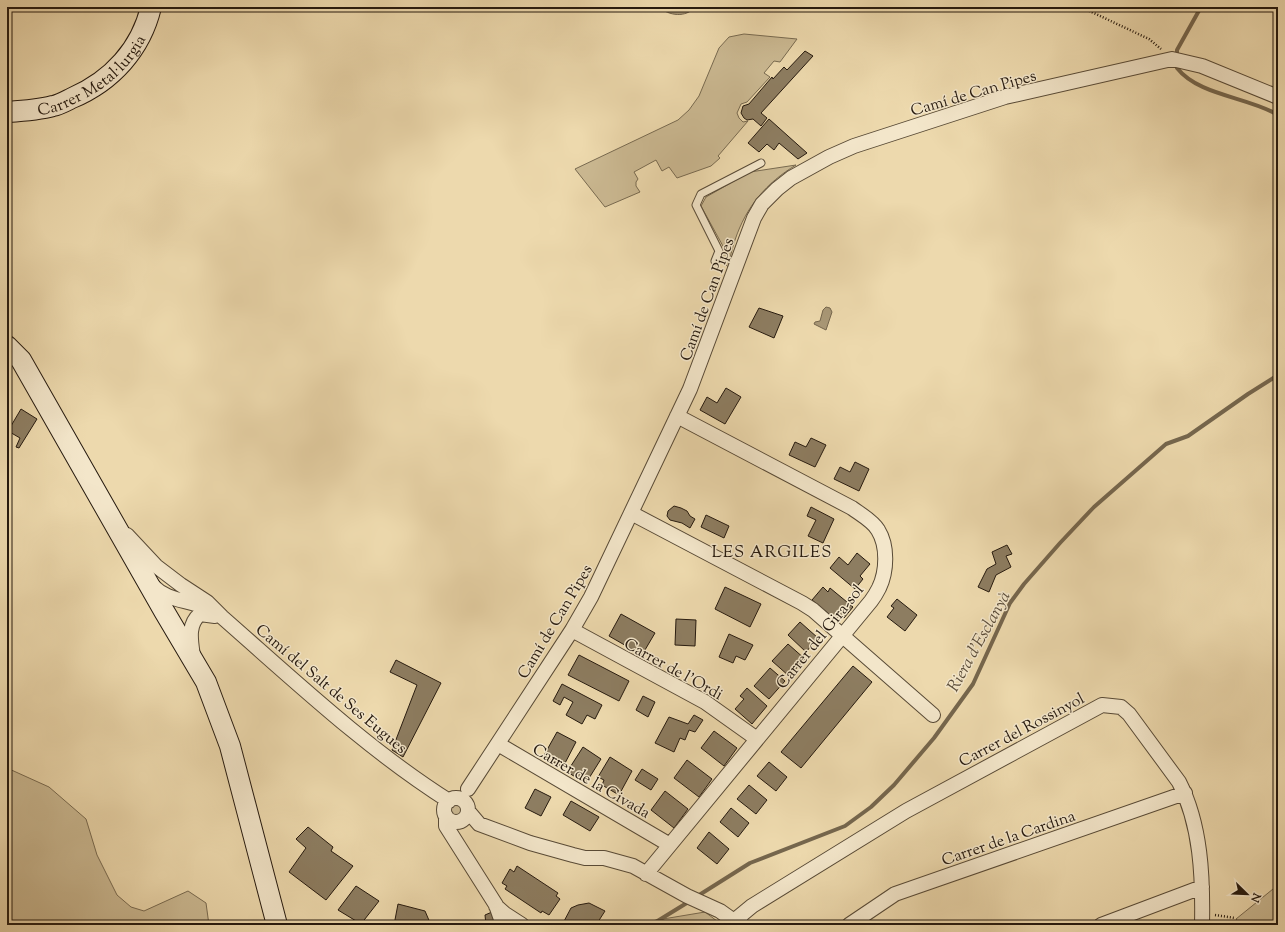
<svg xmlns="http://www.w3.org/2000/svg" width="1285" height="932" viewBox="0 0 1285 932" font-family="'Sorts Mill Goudy',serif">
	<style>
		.green { fill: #cbb992; stroke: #786a50 }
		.water { fill: #a99877; stroke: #75664d }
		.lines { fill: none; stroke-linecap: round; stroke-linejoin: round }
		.stream { stroke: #75664d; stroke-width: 4 }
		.building { fill: #8d7d61; stroke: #261a0f }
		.lane-casing { stroke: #584a36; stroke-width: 9 }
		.street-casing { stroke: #584a36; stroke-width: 16 }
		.secondary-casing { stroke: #261a0f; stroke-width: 22 }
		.path { stroke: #261a0f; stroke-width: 2.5; stroke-dasharray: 1 2; stroke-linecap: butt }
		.lane { stroke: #f3e6ca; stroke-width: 7 }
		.street { stroke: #f3e6ca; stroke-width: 14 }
		.secondary { stroke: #f3e6ca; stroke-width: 20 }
		.labels { text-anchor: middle; stroke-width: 3; stroke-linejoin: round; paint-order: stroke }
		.street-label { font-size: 16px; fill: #261a0f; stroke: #f3e6ca }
		.neighbourhood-label { font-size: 17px; letter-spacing: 1px; fill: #261a0f; stroke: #f3e6ca }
		.water-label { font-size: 17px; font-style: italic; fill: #5a4c39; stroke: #f3e6ca }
	</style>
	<rect width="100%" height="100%" fill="#edd9ad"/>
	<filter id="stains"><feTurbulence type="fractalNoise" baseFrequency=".005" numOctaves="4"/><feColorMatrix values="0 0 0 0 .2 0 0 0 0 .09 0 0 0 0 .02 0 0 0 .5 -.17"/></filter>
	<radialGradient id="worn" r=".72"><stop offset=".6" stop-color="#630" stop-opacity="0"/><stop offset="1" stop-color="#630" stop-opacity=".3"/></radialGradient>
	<path class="green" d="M744,34L797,39L780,62L774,61L764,73L770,77L747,102L741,104L737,113L739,118L743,122L748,121L718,156L720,158L711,166L677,178L669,167L662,171L656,160L634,172L638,179L636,182V186L640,192L605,207L575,169L678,120L689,110L699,96L719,48L729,37Z
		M796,165C766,183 746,207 735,240C732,249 730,258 728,267L721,260L724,248L701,206L706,197L750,172Z
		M7,768L49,787L86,819L97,855L117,895L131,907L144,911L188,891L206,903L209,925H7Z
		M449 810a7 7 0 1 1 14 0a7 7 0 1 1-14 0Z
		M1273,889L1278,896V925H1240L1236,919Z
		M705,912L717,921L716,925H642L645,922Z"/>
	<path class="water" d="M659,7H695C686,18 669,16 659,7Z
		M826,307L830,308L832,312L826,330L814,324L815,322L820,321L823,310Z"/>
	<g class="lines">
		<path class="stream" d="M1201,7L1177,50V68C1199,96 1249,97 1278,115
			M696,897L750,863L845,826L871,807L894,785L934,738L973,684L1010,603L1024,584L1060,543L1094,507L1166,444L1188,436L1248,394L1278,375
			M651,925L690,901"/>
	</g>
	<path class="building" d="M805,51L813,56L761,113L767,118L761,126L753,119L747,120L744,118L741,113L743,106L749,104L772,77L773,79L784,67L787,70Z
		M769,119L807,153L798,159L779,143L774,150L767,144L759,152L748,143Z
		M759,308L783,316L774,338L749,327Z
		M726,388L741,397L725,424L700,410L707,397L717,403Z
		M21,409L37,419L19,448L16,447L20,438L8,431Z
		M811,438L826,445L815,467L789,455L795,442L806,447Z
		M855,462L869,469L859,491L834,479L840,467L850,472Z
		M674,506L681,508L687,511L690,516L695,519L690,528L682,523L670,520L667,516L668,511Z
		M811,507L834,519L823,543L808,536L816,520L807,516Z
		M706,515L729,526L724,538L701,527Z
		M1007,545L1012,554L1006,556L1011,567L996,575L989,592L978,587L987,569L996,564L992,552Z
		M857,553L870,564L860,576L863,579L855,589L830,568L839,557L848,565Z
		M725,587L761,604L750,627L715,609Z
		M823,587L828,592L830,588L853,607L844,618L840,615L836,620L812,600Z
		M897,599L917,615L905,631L887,617L894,608L891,606Z
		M621,614L655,633L642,655L609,636Z
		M676,619L696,620L695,646L675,645Z
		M800,622L818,638L806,652L788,635Z
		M729,634L753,645L745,660L736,656L733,663L719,657Z
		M788,644L805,659L789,676L772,661Z
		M579,655L629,681L619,701L568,675Z
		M396,660L441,683L403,757L392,750L417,685L390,672Z
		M853,666L872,682L801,768L781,752Z
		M770,668L785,681L769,699L754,686Z
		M562,684L602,705L595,719L587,715L582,724L566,715L573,702L564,697L560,705L553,701Z
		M747,688L767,706L752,724L735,709L744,699L740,696Z
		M643,696L655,702L648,717L636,710Z
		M694,715L703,720L695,732L689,730L685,740L680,738L674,752L655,743L669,717L688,724Z
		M714,731L737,748L724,766L701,748Z
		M557,732L576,742L563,767L543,757Z
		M583,747L601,759L586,783L567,772Z
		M610,757L632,771L619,795L602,785L604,780L598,777Z
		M687,760L712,779L699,797L674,778Z
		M769,762L787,777L776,791L757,776Z
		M642,769L658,779L651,790L635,780Z
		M749,785L767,800L756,814L737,799Z
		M535,789L551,797L541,816L525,808Z
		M665,791L688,809L674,828L651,810Z
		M571,801L599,817L590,831L563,815Z
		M731,808L749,823L738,837L720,822Z
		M308,827L333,847L331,851L353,866L326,900L289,872L306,848L296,839Z
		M709,832L729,849L717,864L697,848Z
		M517,866L558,893L556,896L560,899L549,915L542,911L541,913L505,889L507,886L502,883L510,869L514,872Z
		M356,886L379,901L361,924L338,910Z
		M589,903L605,911L596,925H562L571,908L578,905Z
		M398,904L425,911L431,925H394Z
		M492,912L496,925H486L485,915Z"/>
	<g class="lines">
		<defs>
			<path id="lane" d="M715,261L719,251L696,205L701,194L761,163"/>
			<path id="street" d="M631,513L802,603L813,610L933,715
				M127,535L156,566L181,585L207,602L222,617C295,681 367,749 449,801
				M153,586C168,602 189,599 208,609
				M572,630L705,702L757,739
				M193,656C191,641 187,625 200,614L215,616
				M498,744L670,845
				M468,789L572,630L591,597L690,389L754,218L762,204L777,189L791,178L829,157L854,146L1005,97L1172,59L1202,66L1278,97
				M444 810a12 12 0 1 1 24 0a12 12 0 1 1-24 0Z
				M468,811L479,824L530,843L573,855L585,858H604L633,866L687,896L720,911L734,921L742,924
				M446,816V826L496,905L503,925
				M646,874L871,601C874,597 877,592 879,588C887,571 888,546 878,530C873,521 860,514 852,508L677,416
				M496,906L505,914L522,925
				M729,925L752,906L906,811L1102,705L1121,707L1129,714L1179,782C1201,825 1203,877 1202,925
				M849,925L895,894L1185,793
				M1101,925L1202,887"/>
			<g id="secondary">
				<path id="s1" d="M7,112C22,111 38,110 53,106C59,105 66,101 72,98C112,81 141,49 151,7"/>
				<path d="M7,346L21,360L164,611L206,682L230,746L277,925"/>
			</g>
		</defs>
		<use href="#lane" class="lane-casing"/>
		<use href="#street" class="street-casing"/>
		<use href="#secondary" class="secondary-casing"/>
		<path class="path" d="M1081,7L1149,39L1161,49
			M1215,915L1235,918"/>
		<use href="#lane" class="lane"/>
		<use href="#street" class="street"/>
		<use href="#secondary" class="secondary"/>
	</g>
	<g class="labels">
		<g class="street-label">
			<text dy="6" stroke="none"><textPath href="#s1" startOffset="96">Carrer Metal·lurgia</textPath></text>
			<text transform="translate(973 92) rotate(-16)" y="6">Camí de Can Pipes</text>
			<text transform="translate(706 299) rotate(-70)" y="6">Camí de Can Pipes</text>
			<text transform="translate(554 621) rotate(-59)" y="6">Camí de Can Pipes</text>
			<text transform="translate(819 636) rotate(-51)" y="6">Carrer del Gira-sol</text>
			<text transform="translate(674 668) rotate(29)" y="6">Carrer de l'Ordi</text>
			<text transform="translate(332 688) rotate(40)" y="6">Camí del Salt de Ses Eugues</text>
			<text transform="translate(1021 729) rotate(-28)" y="6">Carrer del Rossinyol</text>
			<text transform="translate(592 780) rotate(30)" y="6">Carrer de la Civada</text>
			<text transform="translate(1008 837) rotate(-19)" y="6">Carrer de la Cardina</text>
		</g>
		<g class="neighbourhood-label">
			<text x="772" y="557">LES ARGILES</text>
		</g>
		<g class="water-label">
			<text transform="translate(978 641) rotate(-61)" y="6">Riera d'Esclanyà</text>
		</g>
	</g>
	<rect width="1285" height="932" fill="none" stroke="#edd9ad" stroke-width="24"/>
	<rect x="8" y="8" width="1269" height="916" fill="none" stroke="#261a0f" stroke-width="2"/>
	<rect x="12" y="12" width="1261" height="908" fill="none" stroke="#261a0f"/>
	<g transform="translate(1247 894) rotate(113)" stroke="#f3e6ca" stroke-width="3" paint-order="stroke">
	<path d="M0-3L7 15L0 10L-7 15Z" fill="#261a0f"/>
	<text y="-6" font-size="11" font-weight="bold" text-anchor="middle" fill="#261a0f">N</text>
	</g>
	<rect width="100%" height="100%" filter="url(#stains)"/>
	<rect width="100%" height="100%" fill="url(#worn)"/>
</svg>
